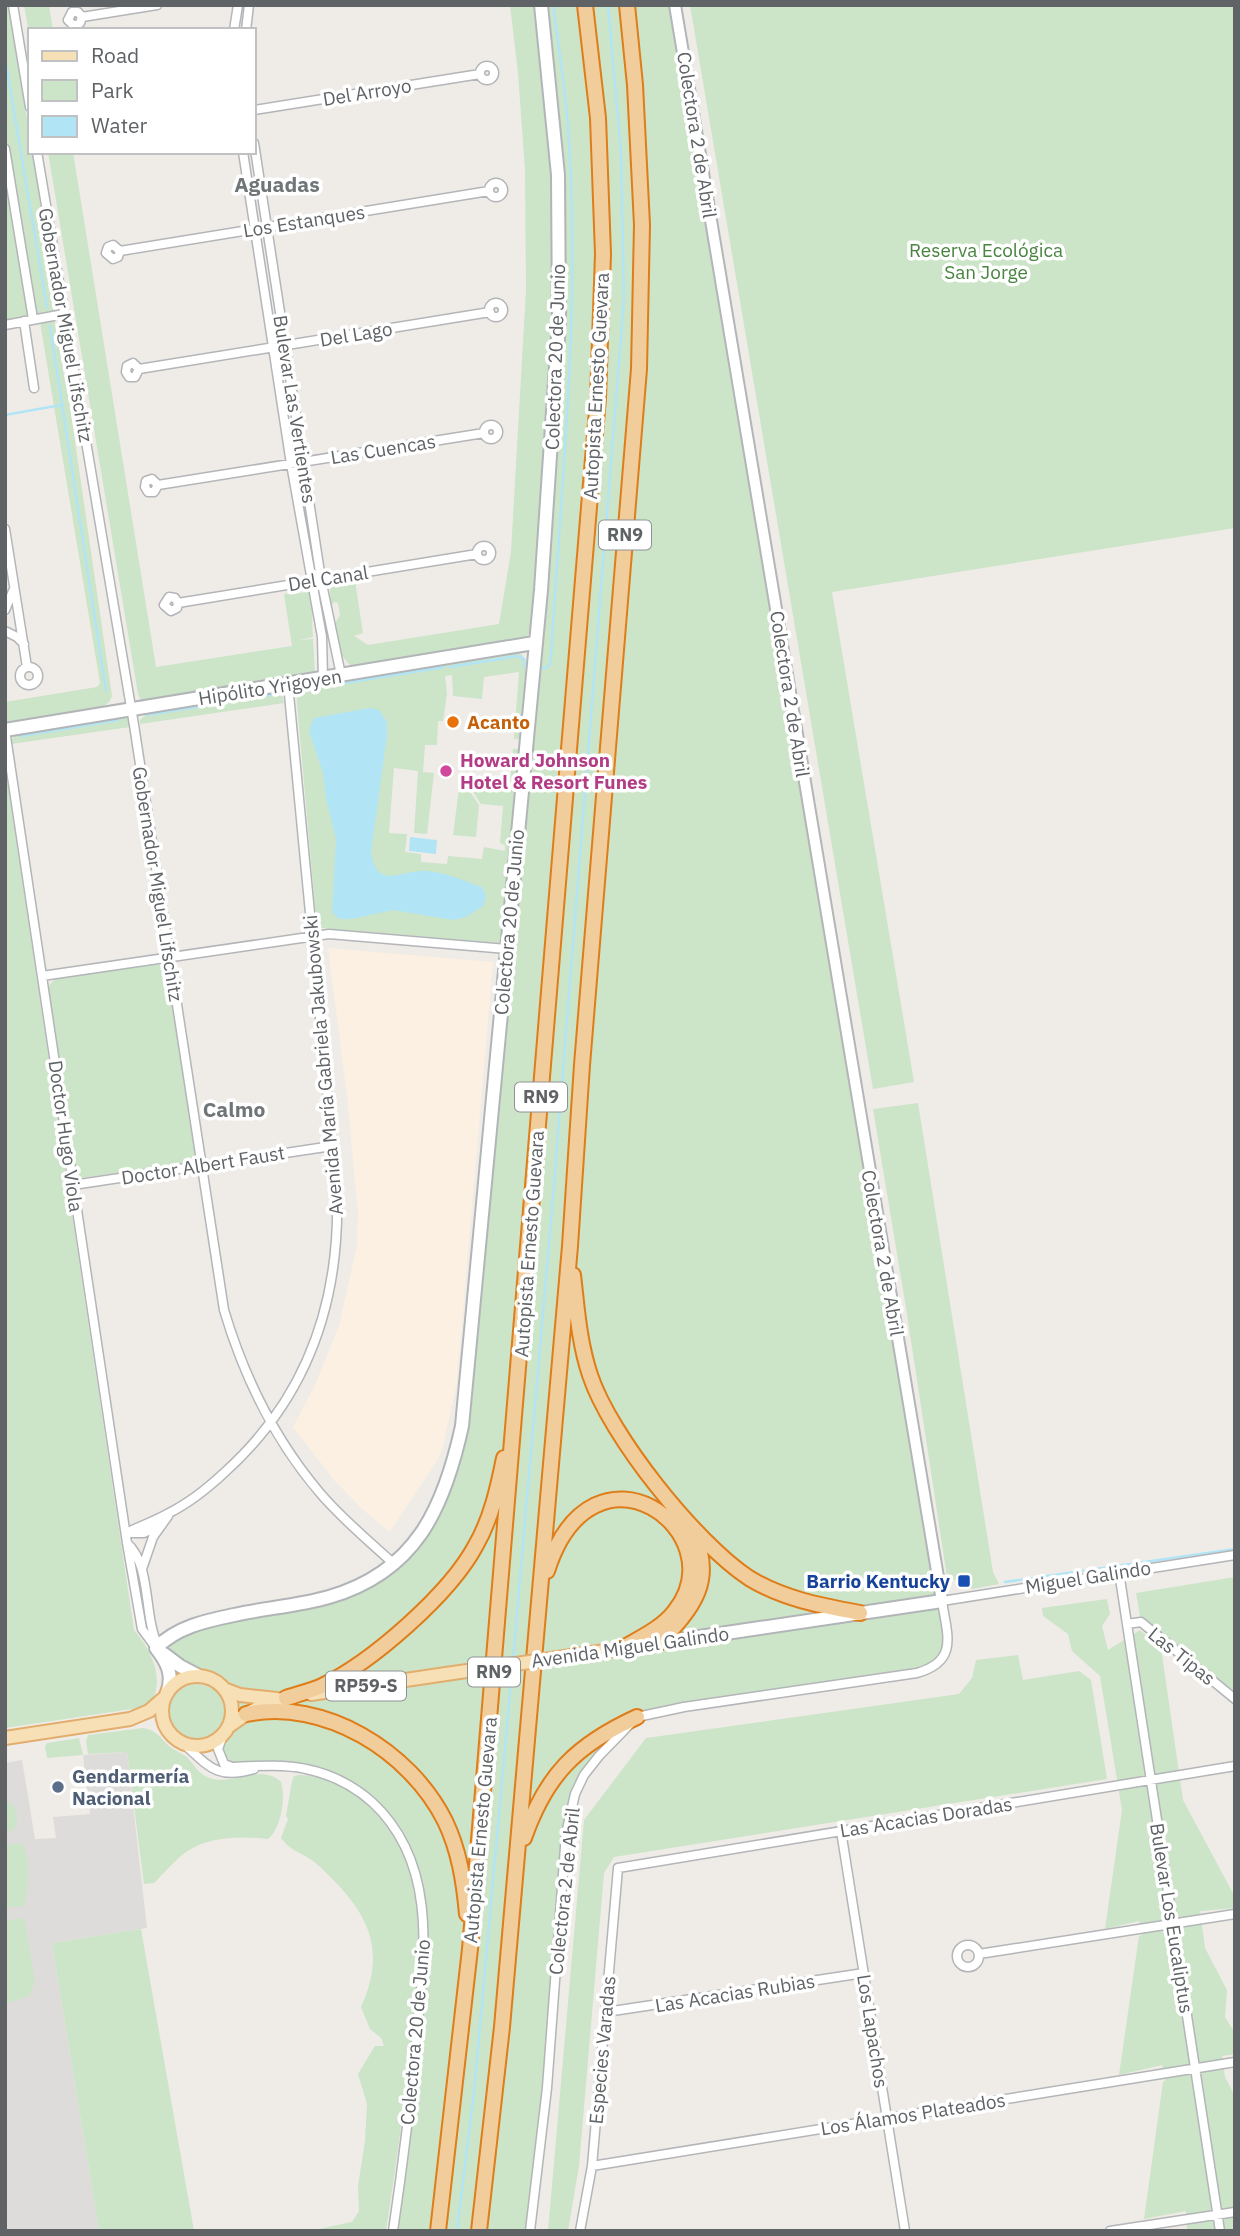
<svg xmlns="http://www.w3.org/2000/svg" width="1240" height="2236" viewBox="0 0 1240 2236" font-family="'IBM Plex Sans',sans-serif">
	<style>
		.commercial { fill: #fbf0e1 }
		.industrial { fill: #dedcda }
		.green { fill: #cce4c7 }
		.water { fill: #b1e5f6 }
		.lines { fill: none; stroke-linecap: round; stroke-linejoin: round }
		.stream { stroke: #b1e5f6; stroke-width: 2.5 }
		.minor-casing { stroke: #b3b5b8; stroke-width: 11 }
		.tertiary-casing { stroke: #b3b5b8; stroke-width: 14 }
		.secondary-casing { stroke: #b2b5b8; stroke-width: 16 }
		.primary-casing { stroke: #e3ad6d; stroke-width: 16 }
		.motorway-casing { stroke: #de7d19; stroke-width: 18 }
		.minor { stroke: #fff; stroke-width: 8 }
		.tertiary { stroke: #fff; stroke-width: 10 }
		.secondary { stroke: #fff; stroke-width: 12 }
		.primary { stroke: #f7e0b5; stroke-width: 12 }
		.motorway { stroke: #f2cd9c; stroke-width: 14 }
		.primary-bridge-casing { stroke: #e3ad6d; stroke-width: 16; stroke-linecap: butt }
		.primary-bridge { stroke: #f7e0b5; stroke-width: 12 }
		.food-dot { fill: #e8710a; stroke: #fff; stroke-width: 2.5 }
		.hotel-dot { fill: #d1479c; stroke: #fff; stroke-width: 2.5 }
		.transit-dot { fill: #1a4fb4; stroke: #fff; stroke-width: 2.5 }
		.service-dot { fill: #5c6f8a; stroke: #fff; stroke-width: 2.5 }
		.labels { text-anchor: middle; stroke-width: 7; stroke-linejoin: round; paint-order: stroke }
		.shield { fill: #fff; stroke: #8f9294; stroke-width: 2 }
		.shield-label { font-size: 18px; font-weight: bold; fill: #5f6366 }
		.street-label { font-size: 19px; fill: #5f6366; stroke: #fff }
		.park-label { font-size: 19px; fill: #498440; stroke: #fff }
		.food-label { font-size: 19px; font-weight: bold; fill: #c56008; stroke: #fff; text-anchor: start }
		.hotel-label { font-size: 19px; font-weight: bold; fill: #b23c85; stroke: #fff; text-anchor: start }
		.transit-label { font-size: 19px; font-weight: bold; fill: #164399; stroke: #fff; text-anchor: end }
		.service-label { font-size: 19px; font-weight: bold; fill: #4e5e75; stroke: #fff; text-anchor: start }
		.neighbourhood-label { font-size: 21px; font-weight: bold; fill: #707578; stroke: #fff }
	</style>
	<rect width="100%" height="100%" fill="#efece8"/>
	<path class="commercial" d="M328,948L493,962L457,1382L443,1447L437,1461L390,1532L361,1508L333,1479L293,1427L315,1385L339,1326L357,1245L358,1213L347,1096Z"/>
	<path class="industrial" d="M127,1752L147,1928L52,1943L99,2231H5V1763L22,1760L35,1839L56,1838L53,1817L90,1814L83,1755Z"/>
	<path class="green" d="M5,5H8L30,136V152H32L57,300L54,311L39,313L40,318L5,325Z
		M24,5H49L53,30H30V39Z
		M510,5H535C543,75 552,146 554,216C557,354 543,492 531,629L526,638L517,641L353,669L340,653L333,627L340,615L338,603L334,602L331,606L330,589L335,584L355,581L363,633L354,636L368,645L499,624L511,552L526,290L525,170L518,73Z
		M541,5H675L948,1648L928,1670L637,1717L584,1775L570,1812L530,2231H393L421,1993L422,1902L406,1845L363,1794L306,1769L224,1764L218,1749L231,1718L229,1698L217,1683L199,1676L161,1651L168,1637L349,1591L419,1537L454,1459L534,643L559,223Z
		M690,5H1235V528L832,592L914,1082L873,1089Z
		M48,152H73L156,667L292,646L284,594L311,592C314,608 311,622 313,637L299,640L313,639L315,672L313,675L146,703L141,701L138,694Z
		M54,320L70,407L112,696L109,702L98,711L5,726V702L97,687L100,683L40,322Z
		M515,652L521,654L526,660L520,739H514L519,672L484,677L482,699L453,696L452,675L445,676L447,694L443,721H438L437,745H425L423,772L434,773L427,834L414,833L418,771L394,768L389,833L407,834L405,852L421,854V862L447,864L448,856L482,859L484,847L505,851V845L500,843L503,806L481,804L466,781L510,784L513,749H519L501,943L321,928L316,918L296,692L299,688Z
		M275,691L282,695L284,703L140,724V720L147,713Z
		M121,716L128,719L130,727L11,744V740L18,733Z
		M5,766L134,1630C152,1652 164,1676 152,1703L132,1712V1709L5,1728Z
		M460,781H463L479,805L476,837L453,835Z
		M155,964L164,965L168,973L195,1150L194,1159L185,1163L81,1178L75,1173L47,988L55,979Z
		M918,1103L993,1572L999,1584L972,1589L967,1586L970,1580L961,1576L958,1581L947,1577L906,1308L873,1109Z
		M1235,1577V1699L1141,1622L1136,1593Z
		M1107,1599L1110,1614L1102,1626L1108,1650L1140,1630L1161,1648L1183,1800L1235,1897V1908L1200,1911L1205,1948L1227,1990L1225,2017L1235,2033V2054L1222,2056L1225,2077L1235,2096V2231H1187L1186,2211L1144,2219L1163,2082L1165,2081L1162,2065L1119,2075L1139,1936L1142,1935L1139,1921L1105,1929L1122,1810L1100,1676L1072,1651L1068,1634L1043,1616L1042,1608Z
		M1018,1655L1023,1680L1079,1671L1091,1680L1107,1779L614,1857L604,1873L579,2166L568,2231H548L584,1820L646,1738L959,1694L972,1678L976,1660Z
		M169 1712a28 28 0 1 1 56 0a28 28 0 1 1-56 0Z
		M143,1728C157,1730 160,1738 169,1746C175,1751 182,1753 188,1758C194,1765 198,1773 207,1777C230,1788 261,1762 281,1782C286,1797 281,1829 268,1839C240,1836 210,1836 186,1852C175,1860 164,1873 154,1883L144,1884L127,1752L88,1754L86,1741L88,1735Z
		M79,1738L83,1755L47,1758L45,1746L47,1743Z
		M300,1775C359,1777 403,1832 413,1886C423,1935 416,1986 411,2035C405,2101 396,2166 386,2231H309L352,2222L359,2211L358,2186L365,2141L367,2104L358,2074L375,2046H384L381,2038L370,2029L361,2007C389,1945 365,1909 319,1866C306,1853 293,1854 281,1838L288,1819L286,1816L292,1781L294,1776Z
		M5,1800C18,1806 19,1816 15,1828L5,1834Z
		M21,1843C33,1858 27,1887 25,1906C18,1908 12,1905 5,1909V1845Z
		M21,1918L25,1921L35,1982L29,1996L5,2004V1921Z
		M141,1929L194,2231H99L52,1943Z"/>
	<path class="water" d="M370,708L379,710L387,722V736L371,852C377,892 401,869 428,871C446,873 464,881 482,887L486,896L483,906L466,917L453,920L393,910L352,919H339L332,912L336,839L326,798L323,773L309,731L314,718Z
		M410,837L437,840L436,854L409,851Z"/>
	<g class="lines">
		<path class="stream" d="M5,58L47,307
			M50,326L106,691
			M5,415L61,405
			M450,667L517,656L524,659V666
			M538,667L546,668L550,664L551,657C561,486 580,314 569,142C567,97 559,51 553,5
			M301,690L444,667
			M147,715L275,694
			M21,736L118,720
			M1005,1582L1235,1549
			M513,1660L552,1209L624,298L621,152L608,5
			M457,2231L474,2092L512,1670"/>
		<defs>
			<path id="minor" d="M13,5L30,107
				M82,17L80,23L74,26L68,20L72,12H78L82,17L157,5
				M234,30L238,5
				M246,30L249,5
				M480 73a7 7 0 1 1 14 0a7 7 0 1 1-14 0Z
				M254,110L480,74
				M254,143L321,579L341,675
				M5,149L33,319
				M37,152L134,725L224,1310C244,1377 274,1439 320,1493C342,1519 369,1541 394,1564
				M243,152L291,464L322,637L323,678
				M489 190a7 7 0 1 1 14 0a7 7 0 1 1-14 0Z
				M120,251L118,257L113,259L106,253L108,247L113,245L120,251L489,191
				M489 310a7 7 0 1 1 14 0a7 7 0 1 1-14 0Z
				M24,321L34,388
				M5,325L64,314
				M139,369L135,377H129L126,372L127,366L133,363L139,369L490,312
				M484 432a7 7 0 1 1 14 0a7 7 0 1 1-14 0Z
				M158,485L154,492H148L145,487L146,481L152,479L158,485L484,433
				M5,529L27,667
				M477 553a7 7 0 1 1 14 0a7 7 0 1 1-14 0Z
				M178,603L177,608L171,611L164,605L169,597L175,598L178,603L477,554
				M5,610L13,591
				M5,631L17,637L24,644
				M20 676a9 9 0 1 1 18 0a9 9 0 1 1-18 0Z
				M5,730L127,1543L142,1629L156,1648
				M42,976L329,934L507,949
				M73,1185L332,1146
				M126,1533C140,1526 155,1521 169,1513C189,1503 209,1487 225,1472C307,1398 340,1302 337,1194L288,684
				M129,1533H144L159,1526
				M127,1543C152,1566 143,1615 158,1646
				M142,1569L153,1537L168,1516
				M1119,1572L1220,2231
				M1127,1624L1141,1622L1235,1699
				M223,1735L218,1749L224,1764L232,1767C254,1766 285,1764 306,1769C330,1774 354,1786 372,1802C437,1862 425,1951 417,2031C411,2098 403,2164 393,2231
				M184,1744C209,1767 218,1780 254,1769
				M841,1831L905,2231
				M957 1956a11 11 0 1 1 22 0a11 11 0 1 1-22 0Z
				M979,1954L1235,1914
				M606,2012L864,1973
				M592,2166L1235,2062
				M530,2231L547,2088L566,1834L575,1794L584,1775L599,1756L637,1717L684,1707L917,1673C959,1661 947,1635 942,1601L1235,1555
				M580,2231L592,2166L618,1868L1235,1766
				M1110,2231L1235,2212"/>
			<path id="tertiary" d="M675,5L942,1601"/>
			<path id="secondary" d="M5,730L534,643
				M659,1643L942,1601
				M164,1654L180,1666L199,1676
				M167,1693C174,1675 167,1662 156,1648C177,1627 205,1621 234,1615C265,1608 298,1606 329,1597C416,1572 444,1508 462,1426L541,590L559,322L558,175L541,5"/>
			<path id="primary" d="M571,1656L659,1643
				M162 1711a35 35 0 1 1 70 0a35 35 0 1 1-70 0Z
				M224,1689L240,1695L277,1699
				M311,1694L446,1674
				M228,1727C248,1712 268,1700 293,1697
				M5,1738L130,1719L149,1711L165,1697"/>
			<path id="motorway" d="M573,1275C577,1309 579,1342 590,1375C610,1436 696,1543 749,1578C783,1599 822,1606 860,1613
				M547,1571C593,1427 737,1532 675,1611C662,1628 642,1637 623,1648
				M659,1643C694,1607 716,1580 692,1530
				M286,1698C298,1694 311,1691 322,1686C372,1662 450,1594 476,1545C491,1519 498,1488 504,1458
				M246,1714C324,1698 410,1751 445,1821C459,1850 464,1881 467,1914
				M524,1838C546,1775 576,1745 637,1717
				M438,2231L470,1949L598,398L603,254L598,118L585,5
				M479,2231L502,2027L570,1246L582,1065L639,369L642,225L635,85L627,5"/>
		</defs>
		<use href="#minor" class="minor-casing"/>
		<use href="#tertiary" class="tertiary-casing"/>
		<use href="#secondary" class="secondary-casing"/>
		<use href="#primary" class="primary-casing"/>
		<use href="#motorway" class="motorway-casing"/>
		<use href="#minor" class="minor"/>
		<use href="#tertiary" class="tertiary"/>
		<use href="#secondary" class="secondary"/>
		<use href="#primary" class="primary"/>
		<use href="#motorway" class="motorway"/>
		<defs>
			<path id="primary-bridge" d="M446,1674L571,1656"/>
		</defs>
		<use href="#primary-bridge" class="primary-bridge-casing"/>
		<use href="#primary-bridge" class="primary-bridge"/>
	</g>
	<circle class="food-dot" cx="453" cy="722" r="7"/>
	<circle class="hotel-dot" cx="446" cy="771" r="7"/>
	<rect class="transit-dot" x="957" y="1574" width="14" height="14" rx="3.5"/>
	<circle class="service-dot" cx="58" cy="1787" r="7"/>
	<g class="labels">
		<g class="shield">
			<rect x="599" y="520.5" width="52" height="29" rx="5"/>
			<rect x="515" y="1082.5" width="52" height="29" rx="5"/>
			<rect x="468" y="1657.5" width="52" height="29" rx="5"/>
			<rect x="326" y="1671.5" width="80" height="29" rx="5"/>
		</g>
		<g class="shield-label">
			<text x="625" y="541">RN9</text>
			<text x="541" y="1103">RN9</text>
			<text x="494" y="1678">RN9</text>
			<text x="366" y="1692">RP59-S</text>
		</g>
		<g class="street-label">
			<text transform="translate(367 92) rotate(-9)" y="7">Del Arroyo</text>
			<text transform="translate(697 135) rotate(81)" y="7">Colectora 2 de Abril</text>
			<text transform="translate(304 221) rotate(-9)" y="7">Los Estanques</text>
			<text transform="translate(66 325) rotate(80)" y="7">Gobernador Miguel Lifschitz</text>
			<text transform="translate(356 334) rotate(-9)" y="7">Del Lago</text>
			<text transform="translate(555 357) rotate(-88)" y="7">Colectora 20 de Junio</text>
			<text transform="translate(596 386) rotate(-87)" y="7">Autopista Ernesto Guevara</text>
			<text transform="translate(295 409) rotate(81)" y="7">Bulevar Las Vertientes</text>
			<text transform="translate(383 449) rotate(-9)" y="7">Las Cuencas</text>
			<text transform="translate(328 578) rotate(-9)" y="7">Del Canal</text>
			<text transform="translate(270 687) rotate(-9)" y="7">Hipólito Yrigoyen</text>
			<text transform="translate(790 694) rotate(81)" y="7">Colectora 2 de Abril</text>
			<text transform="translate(158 884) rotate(81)" y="7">Gobernador Miguel Lifschitz</text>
			<text transform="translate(509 922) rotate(-85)" y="7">Colectora 20 de Junio</text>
			<text transform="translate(323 1065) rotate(-95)" y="7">Avenida María Gabriela Jakubowski</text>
			<text transform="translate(66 1136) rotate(82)" y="7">Doctor Hugo Viola</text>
			<text transform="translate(203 1165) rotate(-9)" y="7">Doctor Albert Faust</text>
			<text transform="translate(529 1244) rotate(-86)" y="7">Autopista Ernesto Guevara</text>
			<text transform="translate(883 1253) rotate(80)" y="7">Colectora 2 de Abril</text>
			<text transform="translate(1088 1577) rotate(-9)" y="7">Miguel Galindo</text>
			<text transform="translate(630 1647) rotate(-8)" y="7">Avenida Miguel Galindo</text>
			<text transform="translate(1182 1656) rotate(39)" y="7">Las Tipas</text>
			<text transform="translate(926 1817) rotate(-9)" y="7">Las Acacias Doradas</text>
			<text transform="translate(480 1830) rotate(-85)" y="7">Autopista Ernesto Guevara</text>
			<text transform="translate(564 1891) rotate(-84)" y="7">Colectora 2 de Abril</text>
			<text transform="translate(1172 1918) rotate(81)" y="7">Bulevar Los Eucaliptus</text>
			<text transform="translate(735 1993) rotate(-9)" y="7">Las Acacias Rubias</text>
			<text transform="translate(873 2031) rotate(81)" y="7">Los Lapachos</text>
			<text transform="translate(415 2032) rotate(-85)" y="7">Colectora 20 de Junio</text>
			<text transform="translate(602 2050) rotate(-85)" y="7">Especies Varadas</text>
			<text transform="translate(913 2114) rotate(-9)" y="7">Los Álamos Plateados</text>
		</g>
		<g class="park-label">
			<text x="986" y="257">Reserva Ecológica<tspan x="986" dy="22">San Jorge</tspan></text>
		</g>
		<g class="food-label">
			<text x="467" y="729">Acanto</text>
		</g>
		<g class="hotel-label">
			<text x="460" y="767">Howard Johnson<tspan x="460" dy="22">Hotel &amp; Resort Funes</tspan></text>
		</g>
		<g class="transit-label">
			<text x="950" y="1588">Barrio Kentucky</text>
		</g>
		<g class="service-label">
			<text x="72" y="1783">Gendarmería<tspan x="72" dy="22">Nacional</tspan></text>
		</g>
		<g class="neighbourhood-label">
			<text x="277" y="192">Aguadas</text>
			<text x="234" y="1117">Calmo</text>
		</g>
	</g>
	<rect width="1240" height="2236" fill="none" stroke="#5f6366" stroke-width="14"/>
	<rect x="28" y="28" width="228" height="126" fill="#ffffff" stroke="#bfc1c2" stroke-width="2"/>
	<rect x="42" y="51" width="35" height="10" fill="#f7e0b5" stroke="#bfc1c2" stroke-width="2"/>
	<text x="91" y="63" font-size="21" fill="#5f6366">Road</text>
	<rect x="42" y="80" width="35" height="21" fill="#cce4c7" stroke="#bfc1c2" stroke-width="2"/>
	<text x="91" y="98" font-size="21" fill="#5f6366">Park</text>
	<rect x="42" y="116" width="35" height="21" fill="#b1e5f6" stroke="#bfc1c2" stroke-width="2"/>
	<text x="91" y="133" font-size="21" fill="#5f6366">Water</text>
</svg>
